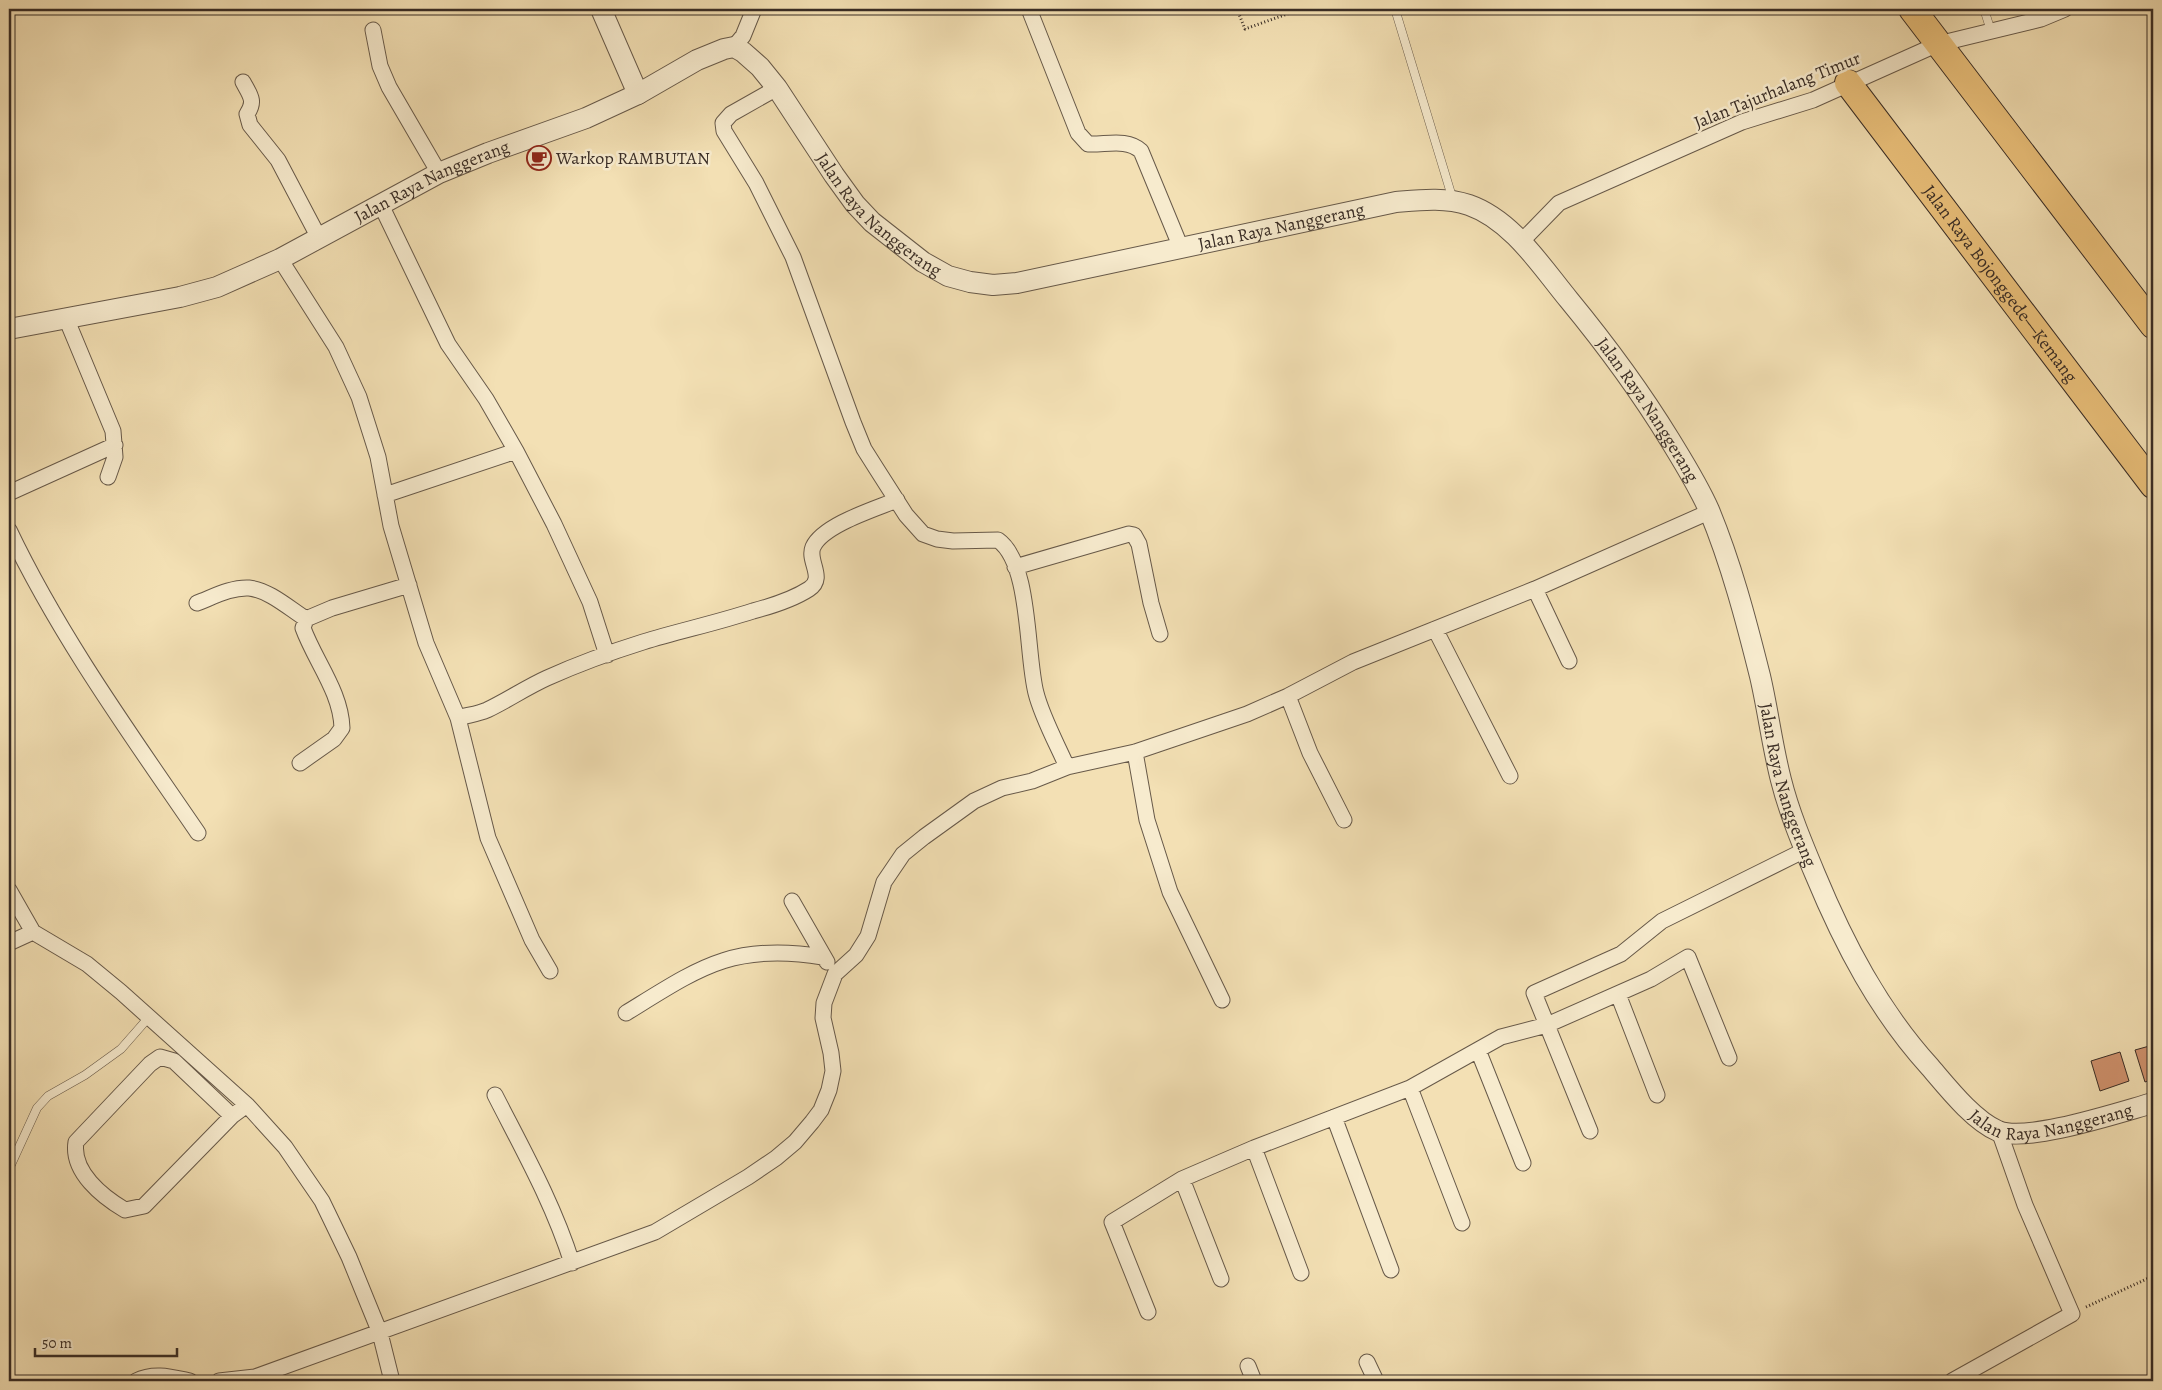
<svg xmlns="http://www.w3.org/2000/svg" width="2162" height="1390" viewBox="0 0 2162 1390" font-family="Alegreya,serif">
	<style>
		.building { fill: #d1936f; stroke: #382c25 }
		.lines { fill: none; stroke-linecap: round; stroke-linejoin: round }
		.service-casing { stroke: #675949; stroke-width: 9 }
		.minor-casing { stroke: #675949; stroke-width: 17 }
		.tertiary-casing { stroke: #675949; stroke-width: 22 }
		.trunk-casing { stroke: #382c25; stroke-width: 28 }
		.path { stroke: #382c25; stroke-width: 3; stroke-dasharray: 1 2.5; stroke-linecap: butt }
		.service { stroke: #f7ebce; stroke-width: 8 }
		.minor { stroke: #f7ebce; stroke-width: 15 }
		.tertiary { stroke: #f7ebce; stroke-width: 20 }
		.trunk { stroke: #eac07a; stroke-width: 26 }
		.labels { text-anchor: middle; stroke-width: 5; stroke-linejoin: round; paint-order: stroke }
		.street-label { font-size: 18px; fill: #382c25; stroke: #f7ebce }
		.poi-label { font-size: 18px; fill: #382c25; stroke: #f7ebce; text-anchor: start }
	</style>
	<rect width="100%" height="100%" fill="#f3e0b4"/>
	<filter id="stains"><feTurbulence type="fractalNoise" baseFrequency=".004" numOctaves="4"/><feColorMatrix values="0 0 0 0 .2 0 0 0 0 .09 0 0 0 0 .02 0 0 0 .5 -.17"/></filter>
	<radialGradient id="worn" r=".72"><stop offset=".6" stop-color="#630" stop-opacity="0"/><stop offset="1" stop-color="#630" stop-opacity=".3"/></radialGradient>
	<path class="building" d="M2153,1045V1079L2145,1082L2135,1050Z
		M2120,1052L2129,1081L2100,1091L2091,1061Z"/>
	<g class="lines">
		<defs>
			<path id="service" d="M1395,9L1453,200
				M1984,9L1991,31
				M9,1169L37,1108L48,1096L85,1075L121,1049L149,1017"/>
			<path id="minor" d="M1029,9L1078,133L1088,144C1106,145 1127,138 1141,151L1181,248
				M373,30L380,66L389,87L439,173
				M734,47L743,36L754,9
				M243,82C250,95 256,101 247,114L250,125L278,160L319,238
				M777,88L731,114L723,123L724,131L756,183L793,257L853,422L864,449L876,468L906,515L923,534L937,539L953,541L998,540C1031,563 1026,655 1036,693C1042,717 1057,744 1067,767
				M381,205L448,344L486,399L516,451
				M1521,242L1559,203L1742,122L1813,100L1938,44L2041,19L2065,9
				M280,259L336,347L359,397L378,457L391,526L426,643L458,718L488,838L532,940L550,971
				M66,318L113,431L115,457L108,477
				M9,493L115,445
				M385,495L516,451L554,524L590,602L607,655
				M9,530C60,637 131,735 198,833
				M1015,567L1129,534L1134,535L1139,544L1151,603L1160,634
				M1535,589L1569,661
				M197,603C213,597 231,587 249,588C269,590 290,609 306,619
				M1435,629L1510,776
				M1288,696L1310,753L1344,820
				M458,718C468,715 478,714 487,710C508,700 527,687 547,678C578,664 611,652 643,642C679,631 716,623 753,611C772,606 792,600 809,589C826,578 807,561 813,547C823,525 875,509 897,500
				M1135,752L1147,820L1170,892L1222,1000
				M300,763L334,739L342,728C341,692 315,661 303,628L306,619L332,608L409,585
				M9,890L33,932L87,964L121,992L247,1105L285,1147L322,1201L349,1257L380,1333L392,1381
				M792,901L827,962
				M9,943L33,932
				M1618,994L1657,1095
				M626,1013C699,968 733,942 823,957
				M1478,1050L1523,1163
				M1410,1088L1462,1223
				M495,1095C523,1150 553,1203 572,1263
				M232,1116L174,1061L160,1057L150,1064L76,1142C71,1172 103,1197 125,1210L144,1206L232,1116L247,1105
				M1334,1117L1391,1270
				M1590,1131L1534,993L1621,954L1662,921L1805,850
				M1254,1148L1301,1273
				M1182,1179L1221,1279
				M1148,1312L1112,1222L1182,1179L1254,1148L1410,1088L1501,1037L1547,1025L1651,979L1688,957L1729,1058
				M1367,1362L1376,1381
				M1248,1366L1254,1381
				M136,1381C154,1372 171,1377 190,1381
				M219,1381L255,1377L655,1232L748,1177L776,1158L795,1142L812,1122L821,1110L829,1090L833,1071L831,1053L823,1018L824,1003L835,974L856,955L868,936L884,882L903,854L924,837L974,801L1002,788L1032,781L1067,767L1135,752L1247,714L1288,696L1353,662L1535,589L1709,512
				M1952,1381L2072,1314L2025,1205L1999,1131"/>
			<g id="tertiary">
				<path d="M601,9L638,94"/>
				<path id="s1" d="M9,329L180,297L217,287L280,259L439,173L488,153L586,118L638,94L697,60L724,49L734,47L743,52L760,67L777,88L834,175L855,204L872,222L923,262L948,276L970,282L993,285L1017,283L1396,202C1420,200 1445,197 1469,205C1512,220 1541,266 1569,300C1606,345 1640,391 1670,440C1684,463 1698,485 1709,510C1731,563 1746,620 1760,676C1768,710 1772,745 1781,780C1789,812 1802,843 1815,874C1844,944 1879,1011 1930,1067C1948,1088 1973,1120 1998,1131C2027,1143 2120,1112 2153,1103"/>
			</g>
			<g id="trunk">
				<path d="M1912,9L2153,325"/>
				<path id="s2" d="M1848,83L2153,485"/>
			</g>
		</defs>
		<use href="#service" class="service-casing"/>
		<use href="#minor" class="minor-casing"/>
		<use href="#tertiary" class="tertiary-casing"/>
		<use href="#trunk" class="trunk-casing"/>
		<path class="path" d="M1237,9L1245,29L1301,9
			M2086,1307L2153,1276"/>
		<use href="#service" class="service"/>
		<use href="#minor" class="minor"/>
		<use href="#tertiary" class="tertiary"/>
		<use href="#trunk" class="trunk"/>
	</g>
	<defs>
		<symbol id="cafe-ring" viewBox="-11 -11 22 22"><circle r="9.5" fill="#f7ebce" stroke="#8f2418" stroke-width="1.5"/><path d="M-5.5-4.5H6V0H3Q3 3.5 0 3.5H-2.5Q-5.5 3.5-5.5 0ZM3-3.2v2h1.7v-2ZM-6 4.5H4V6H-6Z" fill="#8f2418"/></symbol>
	</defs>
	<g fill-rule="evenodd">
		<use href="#cafe-ring" x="525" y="144" width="28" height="28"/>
	</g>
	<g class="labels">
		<g class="street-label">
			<text transform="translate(1777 90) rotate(-22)" y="6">Jalan Tajurhalang Timur</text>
			<text dy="6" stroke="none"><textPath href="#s1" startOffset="452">Jalan Raya Nanggerang</textPath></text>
			<text dy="6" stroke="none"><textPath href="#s1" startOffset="1008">Jalan Raya Nanggerang</textPath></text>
			<text dy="6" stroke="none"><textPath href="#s1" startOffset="1442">Jalan Raya Nanggerang</textPath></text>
			<text dy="6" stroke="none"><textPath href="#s2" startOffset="252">Jalan Raya Bojonggede—Kemang</textPath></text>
			<text dy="6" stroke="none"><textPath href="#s1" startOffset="1908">Jalan Raya Nanggerang</textPath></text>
			<text dy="6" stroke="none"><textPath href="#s1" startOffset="2312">Jalan Raya Nanggerang</textPath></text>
			<text dy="6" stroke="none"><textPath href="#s1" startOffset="2778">Jalan Raya Nanggerang</textPath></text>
		</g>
		<g class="poi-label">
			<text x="556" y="164">Warkop RAMBUTAN</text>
		</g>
	</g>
	<rect width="2162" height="1390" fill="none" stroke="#f3e0b4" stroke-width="30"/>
	<rect x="10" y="10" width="2142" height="1370" fill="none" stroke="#382c25" stroke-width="2.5"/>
	<rect x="15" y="15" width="2132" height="1360" fill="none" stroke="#382c25"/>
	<path d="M35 1348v8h142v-8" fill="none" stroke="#382c25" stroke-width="2.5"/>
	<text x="42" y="1348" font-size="15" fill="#382c25" stroke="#f7ebce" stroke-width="4" paint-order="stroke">50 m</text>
	<rect width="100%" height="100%" filter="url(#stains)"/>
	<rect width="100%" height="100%" fill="url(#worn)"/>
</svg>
